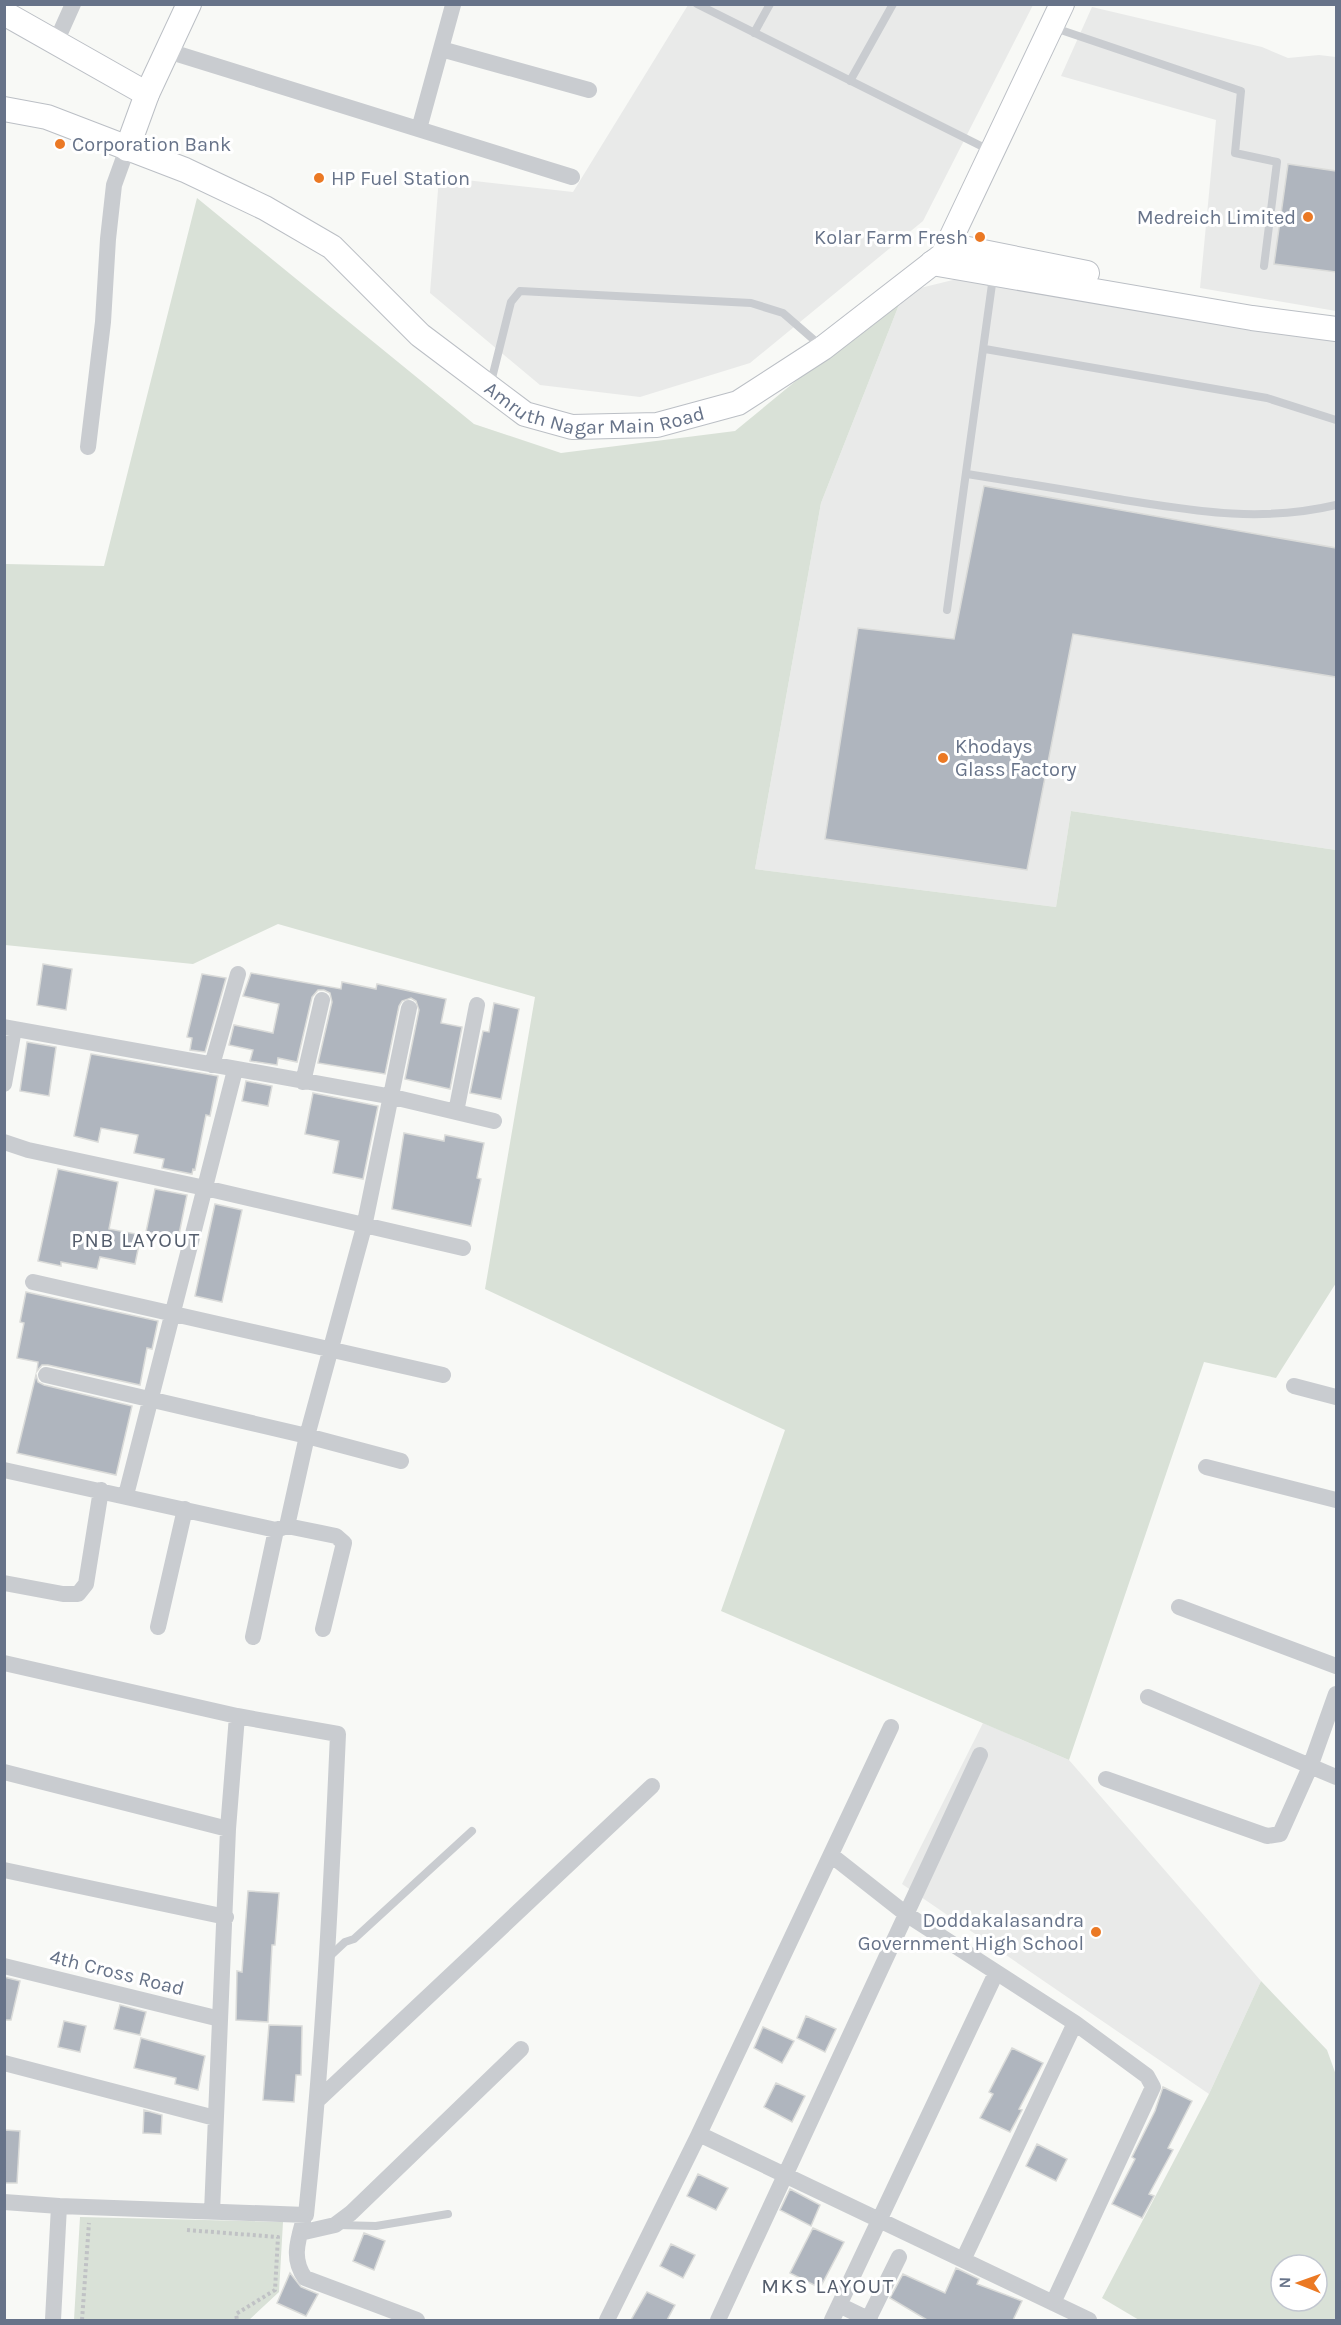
<svg xmlns="http://www.w3.org/2000/svg" width="1341" height="2325" viewBox="0 0 1341 2325" font-family="Karla,sans-serif">
	<style>
		.built { fill: #e9eae9 }
		.green { fill: #d9e1d7; fill-rule: evenodd }
		.building { fill: #afb5be; stroke: #dadbd9; stroke-width: 1.5 }
		.lines { fill: none; stroke-linecap: round; stroke-linejoin: round }
		.secondary-casing { stroke: #bbbfc5; stroke-width: 26 }
		.path { stroke: #c0c2c5; stroke-width: 4; stroke-dasharray: 3 3; stroke-linecap: butt }
		.lane { stroke: #c9ccd0; stroke-width: 8 }
		.street { stroke: #c9ccd0; stroke-width: 16 }
		.secondary { stroke: #fff; stroke-width: 24 }
		.poi-dot { fill: #eb7924; stroke: #fff; stroke-width: 2 }
		.labels { text-anchor: middle; stroke-width: 6; stroke-linejoin: round; paint-order: stroke }
		.poi-label { font-size: 20px; fill: #677389; stroke: #fff; text-anchor: start }
		.street-label { font-size: 20px; fill: #677389; stroke: #fff }
		.neighbourhood-label { font-size: 21px; letter-spacing: 1.5px; fill: #555e6d; stroke: #fff }
	</style>
	<rect width="100%" height="100%" fill="#f8f9f6"/>
	<path class="built" d="M688,5H1033L923,221L750,363L640,397L540,385L430,293L439,177L573,192Z
		M1092,7L1262,47L1288,58L1319,55L1336,57V311L1200,288L1216,120L1061,76Z
		M961,278L1336,340V850L1071,811L1056,907L755,869L821,503L904,292Z
		M983,1723L1069,1760L1261,1981L1209,2094L902,1884Z"/>
	<path class="green" d="M197,198L474,424L561,453L735,431L904,292L821,503L755,869L1056,907L1071,811L1336,850V1283L1276,1378L1204,1362L1069,1760L721,1611L785,1430L485,1289L535,997L278,924L193,964L5,945V564L104,566Z
		M1261,1981L1327,2050L1336,2075V2320H1139L1102,2298L1209,2094ZM1281,2265H1317V2301H1281Z
		M80,2217L283,2222L279,2292L249,2320H74Z"/>
	<path class="building" d="M1288,164L1336,171V272L1274,264Z
		M984,486L1336,548V677L1073,634L1027,870L825,839L858,628L954,639Z
		M43,964L72,969L66,1010L37,1005Z
		M251,973L341,989L342,982L376,989L377,984L446,999L441,1023L462,1027L450,1089L405,1079L419,1010L416,1001L411,998L402,1001L399,1006L385,1074L318,1063L332,1002L330,993L324,990H318L312,997L297,1062L278,1058L277,1065L250,1061L253,1050L229,1045L234,1025L273,1033L279,1004L243,996Z
		M202,974L226,978L205,1052L190,1050L192,1038L187,1037Z
		M494,1003L519,1009L501,1099L470,1093L483,1031L489,1032Z
		M27,1042L56,1047L49,1096L20,1091Z
		M91,1054L218,1076L210,1116L206,1115L195,1170L193,1169L192,1174L162,1168L164,1159L134,1153L138,1135L101,1128L98,1142L74,1136Z
		M246,1081L272,1086L268,1106L242,1101Z
		M313,1093L378,1106L363,1179L333,1173L339,1141L305,1134Z
		M404,1133L444,1141L445,1135L484,1143L477,1178L481,1179L471,1226L392,1209Z
		M58,1169L118,1182L109,1229L141,1235L135,1264L100,1257L97,1269L61,1262V1266L38,1261Z
		M155,1189L187,1195L178,1239L146,1232Z
		M215,1204L242,1210L222,1302L195,1296Z
		M26,1292L158,1321L152,1349L147,1348L140,1385L48,1365H42L37,1371L38,1362L17,1358L24,1323L20,1322Z
		M36,1375L38,1382L44,1385L132,1406L116,1475L17,1453Z
		M248,1891L279,1893L275,1945H272L268,2022L236,2020L237,1971L242,1972Z
		M4,1977L20,1981L11,2020H4Z
		M120,2005L146,2012L140,2035L114,2029Z
		M806,2016L836,2029L825,2052L797,2038Z
		M64,2021L86,2026L80,2052L58,2047Z
		M269,2025L302,2026L301,2075H296L294,2102L263,2100Z
		M763,2027L794,2041L782,2063L754,2048Z
		M141,2038L205,2056L198,2090L175,2084L176,2078L134,2068Z
		M1012,2048L1043,2063L1019,2109L1022,2110L1010,2132L980,2118L993,2094L989,2092Z
		M776,2083L805,2096L792,2122L764,2107Z
		M1163,2087L1192,2101L1168,2148L1173,2150L1149,2194L1154,2196L1142,2218L1112,2204L1135,2159L1132,2157L1155,2111Z
		M144,2110L162,2115L161,2134L143,2133Z
		M4,2130L20,2131L17,2183H4Z
		M1037,2144L1067,2159L1056,2181L1026,2166Z
		M698,2174L728,2188L716,2210L687,2196Z
		M790,2189L820,2205L811,2226L780,2210Z
		M813,2228L844,2242L820,2288L790,2273Z
		M364,2233L385,2241L374,2270L353,2261Z
		M671,2244L695,2255L683,2278L660,2266Z
		M956,2268L979,2279L977,2284L1022,2301L1013,2320H927L890,2298L903,2274L945,2293Z
		M290,2273L301,2287L318,2294L306,2316L277,2303Z
		M647,2292L675,2305L667,2320H631Z"/>
	<g class="lines">
		<defs>
			<g id="secondary">
				<path d="M4,13L147,94"/>
				<path id="s1" d="M4,109L47,117L185,170L265,208L332,247L420,335L525,414L572,427L657,425L738,403L823,348L943,255L1062,4"/>
				<path d="M127,149L147,94L189,4"/>
				<path d="M948,245L1087,273"/>
				<path d="M932,263L1252,318L1336,329"/>
			</g>
		</defs>
		<use href="#secondary" class="secondary-casing"/>
		<path class="path" d="M187,2230L278,2237L275,2290L236,2314L237,2320
			M82,2320L89,2223"/>
		<path class="lane" d="M697,4L989,150
			M1052,27L1241,91L1235,153L1277,162L1264,266
			M754,33L770,4
			M850,81L893,4
			M985,349L1267,398L1336,420
			M490,386L511,302L520,291L751,303L783,313L821,346
			M967,474C1017,482 1067,490 1118,499C1194,511 1260,523 1336,505
			M947,610L993,277
			M329,1957L345,1942L354,1939L472,1831
			M338,2225L376,2226L448,2214"/>
		<path class="street" d="M56,42L73,4
			M441,49L589,90
			M168,51L572,177
			M419,129L453,5
			M88,447L103,322L108,239L114,185L127,149
			M4,1027L393,1097L494,1121
			M212,1065L238,974
			M303,1082L322,1000
			M4,1084L14,1029
			M456,1112L477,1005
			M4,1142L28,1150L205,1188L463,1248
			M33,1282L443,1375
			M46,1375L307,1436L401,1461
			M1294,1386L1336,1397
			M1206,1467L1336,1500
			M4,1470L276,1530L287,1526L307,1436L364,1227L409,1008
			M126,1495L235,1070
			M287,1526L336,1536L344,1543L323,1629
			M4,1583L63,1594H78L86,1584L101,1490
			M1179,1607L1336,1666
			M158,1627L185,1509
			M253,1637L276,1530
			M4,1663L237,1716L338,1734C331,1895 323,2055 306,2215L59,2206L53,2320
			M1148,1697L1336,1777
			M891,1727L699,2134L1089,2320
			M4,1772L228,1829
			M1106,1779L1267,1836L1280,1834L1310,1767L1336,1694
			M831,1855L906,1914L1075,2023L963,2260
			M4,1870L226,1917
			M4,1966L220,2019
			M4,2063L215,2118
			M319,2099L652,1786
			M4,2202L59,2206
			M212,2212L228,1829L237,1716
			M303,2222C297,2243 292,2260 305,2278L417,2320
			M300,2233L335,2225L351,2213L521,2049
			M1053,2303L1153,2087L1147,2076L1075,2023
			M839,2305L870,2320
			M607,2320L699,2134
			M718,2320L980,1755
			M832,2320L996,1973
			M868,2320L899,2257"/>
		<use href="#secondary" class="secondary"/>
	</g>
	<g class="poi-dot">
		<circle cx="60" cy="144" r="6"/>
		<circle cx="319" cy="178" r="6"/>
		<circle cx="1308" cy="217" r="6"/>
		<circle cx="980" cy="237" r="6"/>
		<circle cx="943" cy="758" r="6"/>
		<circle cx="1096" cy="1932" r="6"/>
	</g>
	<g class="labels">
		<g class="poi-label">
			<text x="72" y="151">Corporation Bank</text>
			<text x="331" y="185">HP Fuel Station</text>
			<text x="1296" y="224" text-anchor="end">Medreich Limited</text>
			<text x="968" y="244" text-anchor="end">Kolar Farm Fresh</text>
			<text x="955" y="753">Khodays<tspan x="955" dy="23">Glass Factory</tspan></text>
			<text x="1084" y="1927" text-anchor="end">Doddakalasandra<tspan x="1084" dy="23">Government High School</tspan></text>
		</g>
		<g class="street-label">
			<text dy="7" stroke="none"><textPath href="#s1" startOffset="681">Amruth Nagar Main Road</textPath></text>
			<text transform="translate(117 1972) rotate(14)" y="7">4th Cross Road</text>
		</g>
		<g class="neighbourhood-label">
			<text x="136" y="1247">PNB LAYOUT</text>
			<text x="828" y="2293">MKS LAYOUT</text>
		</g>
	</g>
	<rect width="1341" height="2325" fill="none" stroke="#677389" stroke-width="12"/>
	<g transform="translate(1299 2283) rotate(271)"><circle r="28" fill="#ffffff" stroke="#c2c7d0" stroke-width="1.5"/>
	<path d="M0-4.5L10 22L0 15L-10 22Z" fill="#eb7924"/>
	<text y="-9" font-size="16" font-weight="bold" text-anchor="middle" fill="#677389">N</text>
	</g>
</svg>
